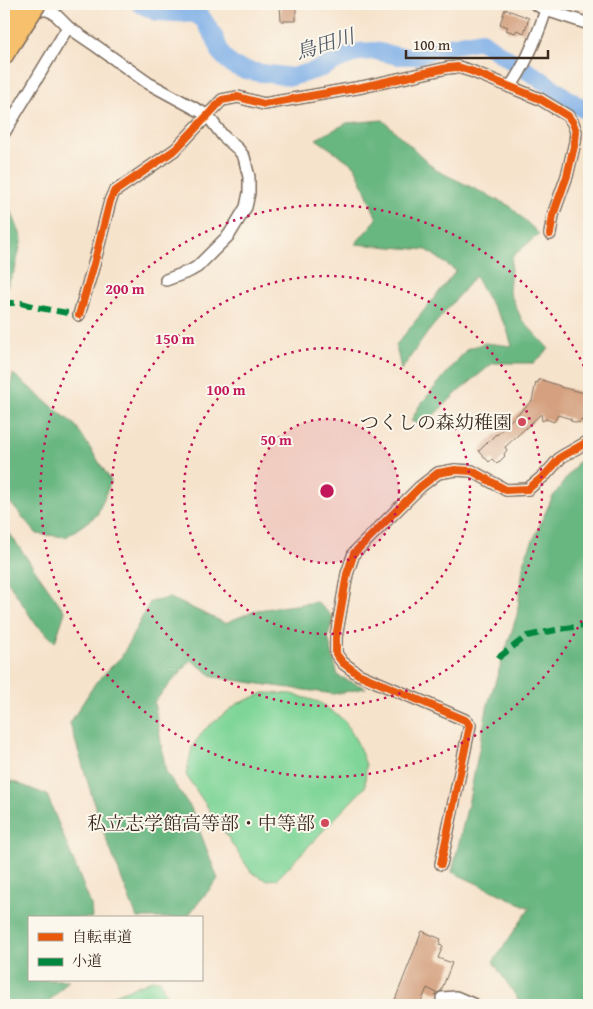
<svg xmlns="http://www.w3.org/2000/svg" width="593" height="1009" viewBox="0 0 593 1009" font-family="'Gentium Book Plus','Noto Serif JP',serif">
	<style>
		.green { fill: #7fd598; stroke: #5d805b }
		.forest { fill: #67b680; stroke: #51704f }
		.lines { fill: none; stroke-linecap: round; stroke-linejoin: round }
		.river { stroke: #7bade7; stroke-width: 18 }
		.building { fill: #d4a07f }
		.minor-casing { stroke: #7c6b5b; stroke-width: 14 }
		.highway-casing { stroke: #7c6b5b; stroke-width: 19 }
		.minor { stroke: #fff; stroke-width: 11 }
		.highway { stroke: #f7c06c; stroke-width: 16 }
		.highway-bridge-casing { stroke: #7c6b5b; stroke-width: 19; stroke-linecap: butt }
		.highway-bridge { stroke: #f7c06c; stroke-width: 16 }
		.quiet { stroke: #00873e; stroke-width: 6; stroke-dasharray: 12 6; stroke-linecap: butt }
		.cycleway-casing { stroke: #fbf7ec; stroke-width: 11 }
		.cycleway { stroke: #e8590c; stroke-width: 8 }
		.ring { fill: none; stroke: #c2185b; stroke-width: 2.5; stroke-dasharray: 2.5 5 }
		.poi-dot { fill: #d1495b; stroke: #fbf7ec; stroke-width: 2 }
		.labels { text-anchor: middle; stroke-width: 4; stroke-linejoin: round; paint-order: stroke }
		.poi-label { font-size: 19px; fill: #3b2a1e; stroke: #fbf7ec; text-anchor: end }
		.water-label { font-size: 20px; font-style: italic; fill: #515864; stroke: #fbf7ec }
		.centre { fill: #c2185b; stroke: #fbf7ec; stroke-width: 2.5 }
		.ring-label { font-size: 15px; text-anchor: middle; font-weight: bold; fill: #c2185b; stroke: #fbf7ec; stroke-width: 4; stroke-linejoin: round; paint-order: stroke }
	</style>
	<rect width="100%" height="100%" fill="#fbf7ec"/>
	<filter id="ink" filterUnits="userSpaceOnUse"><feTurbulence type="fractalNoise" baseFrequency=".02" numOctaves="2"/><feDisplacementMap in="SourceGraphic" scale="10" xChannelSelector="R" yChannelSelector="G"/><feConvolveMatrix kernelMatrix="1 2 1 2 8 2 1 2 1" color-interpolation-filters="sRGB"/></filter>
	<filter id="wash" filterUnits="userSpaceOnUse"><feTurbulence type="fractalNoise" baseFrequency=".0096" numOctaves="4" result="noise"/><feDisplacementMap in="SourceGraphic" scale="20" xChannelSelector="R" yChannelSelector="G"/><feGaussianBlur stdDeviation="1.12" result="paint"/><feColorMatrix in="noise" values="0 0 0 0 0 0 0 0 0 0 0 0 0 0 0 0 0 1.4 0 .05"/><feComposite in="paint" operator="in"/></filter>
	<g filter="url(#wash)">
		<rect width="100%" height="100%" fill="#f6e3cc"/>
		<path class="green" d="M264,693L292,694L319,702L345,721L358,744L366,765L365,787L277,879L266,880L251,872L186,775L192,747L204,730L237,704Z
			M152,980H160L170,1005H90Z"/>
		<path class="forest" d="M383,120L436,170L510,206L539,234L512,257L509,291L522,320L549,349L534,363H493L458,392L422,426L411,421L419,406L467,349L485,343L512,346L506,326L486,296L475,276L428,332L401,370L396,345L456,271L427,250L355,244L377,219L355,166L316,139L347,123Z
			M4,210L12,213L22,238L15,270L4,292Z
			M13,374L76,426L111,481L97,515L66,537L37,534L6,498L4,503V417Z
			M584,454L589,456V1005H522L493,962L530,908L452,872L469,800L488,704L517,615L524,560L552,498Z
			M4,525L21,550L65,612L55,642L34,622L4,575Z
			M170,598L225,623L257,610L317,602L333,617L328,637L338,676L366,688L334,694L260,684L214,677L191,660L154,702L166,772L191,808L218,879L186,918H137L100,823L70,723L96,682L122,656L150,602Z
			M4,778L47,795L91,905L92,918H29V980H69L46,1005H4Z"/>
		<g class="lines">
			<path class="river" d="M140,4L157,12L195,14L203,19L215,38L221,54L232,65L241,69L255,72L292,77L322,68L337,60L358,52L375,51L398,56H417L444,47L481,40C500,55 520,66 540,79C557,90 571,103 589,112"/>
		</g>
		<g id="blocks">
			<path class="building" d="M280,4H296V21H281Z
				M505,9L529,18L524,33L517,30L515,33L506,30L508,27L500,24Z
				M539,379L560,386V387L589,394V423L581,420L579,423L571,421V419L558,415L554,422L546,419L542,421L541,414L505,447L507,450L504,454L505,456L497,464L492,459L489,462L479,451L496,434L497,435L510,421L532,401L536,382L538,383Z
				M422,931L441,939L439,945L443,946L438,958L452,963L441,991L437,993L427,988L420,1005H393Z"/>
		</g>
	</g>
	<g filter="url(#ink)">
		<use href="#blocks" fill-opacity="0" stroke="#7c6b5b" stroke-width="1"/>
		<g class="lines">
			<defs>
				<path id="minor" d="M546,10L589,24
					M4,12L22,9L47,10L54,13L68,27L96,46L148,83L207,115L223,136L238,149L244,157L249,177V193L246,207L237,222L229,235L197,267L190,271L166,280
					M510,87C526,65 537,37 546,10L535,4
					M4,133L68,27
					M79,315L94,264L110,201L114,192L176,149L222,100L238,97L264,104L362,87L447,68L458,67L471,71L540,99L568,116L573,123L576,132L575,142L567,176L553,215L550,234
					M441,864L470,725L465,720L358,674L343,663L336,654V637L347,574L354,553L420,487L438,473L455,470L472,471L506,490L528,489L546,474L561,457L589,441
					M443,1005L442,998L456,997L475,1005"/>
				<path id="highway" d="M4,57L14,41"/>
			</defs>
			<use href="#minor" class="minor-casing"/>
			<use href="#highway" class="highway-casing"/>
			<use href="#minor" class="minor"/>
			<use href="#highway" class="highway"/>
			<defs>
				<path id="highway-bridge" d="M4,30L21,4
					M14,41L38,4"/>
			</defs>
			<use href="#highway-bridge" class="highway-bridge-casing"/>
			<use href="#highway-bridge" class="highway-bridge"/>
			<path class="quiet" d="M4,305L5,303H21L40,308L79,315
				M498,658L527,636L566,628L589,625"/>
			<defs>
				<path id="cycleway" d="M79,315L94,264L110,201L114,192L176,149L222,100L238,97L264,104L362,87L447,68L458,67L471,71L540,99L568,116L573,123L576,132L575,142L567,176L553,215L550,234
					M441,864L470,725L465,720L358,674L343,663L336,654V637L347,574L354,553L420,487L438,473L455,470L472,471L506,490L528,489L546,474L561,457L589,441"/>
			</defs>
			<use href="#cycleway" class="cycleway-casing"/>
			<use href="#cycleway" class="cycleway"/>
		</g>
	</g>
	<circle cx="327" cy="491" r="72" fill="#c2185b" fill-opacity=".12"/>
	<g class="ring">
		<circle cx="327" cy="491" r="72"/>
		<circle cx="327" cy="491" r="143"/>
		<circle cx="327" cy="491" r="215"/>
		<path d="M588 607A286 286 0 1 1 588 375"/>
	</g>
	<g class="poi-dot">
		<circle cx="522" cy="422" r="5"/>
		<circle cx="325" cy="823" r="5"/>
	</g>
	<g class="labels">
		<g class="poi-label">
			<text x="512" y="429">つくしの森幼稚園</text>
			<text x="315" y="830">私立志学館高等部・中等部</text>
		</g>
		<g class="water-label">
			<text transform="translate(325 44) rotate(-17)" y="7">鳥田川</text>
		</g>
	</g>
	<circle cx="327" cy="491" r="8" class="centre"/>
	<g class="ring-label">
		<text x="125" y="294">200 m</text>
		<text x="175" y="344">150 m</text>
		<text x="226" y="395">100 m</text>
		<text x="276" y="445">50 m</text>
	</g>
	<rect width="593" height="1009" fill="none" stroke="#fbf7ec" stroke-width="20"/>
	<rect x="28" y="916" width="175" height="65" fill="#fbf7ec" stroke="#aea59a"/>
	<rect x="38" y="933" width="25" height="8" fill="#e8590c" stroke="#aea59a"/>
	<text x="72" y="942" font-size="15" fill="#3b2a1e">自転車道</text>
	<rect x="38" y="958" width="25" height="8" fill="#00873e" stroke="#aea59a"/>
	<text x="72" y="966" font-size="15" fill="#3b2a1e">小道</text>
	<path d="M406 50v8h142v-8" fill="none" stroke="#3b2a1e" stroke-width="2.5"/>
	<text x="413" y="50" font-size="15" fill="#3b2a1e" stroke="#fbf7ec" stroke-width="4" paint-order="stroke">100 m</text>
</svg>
